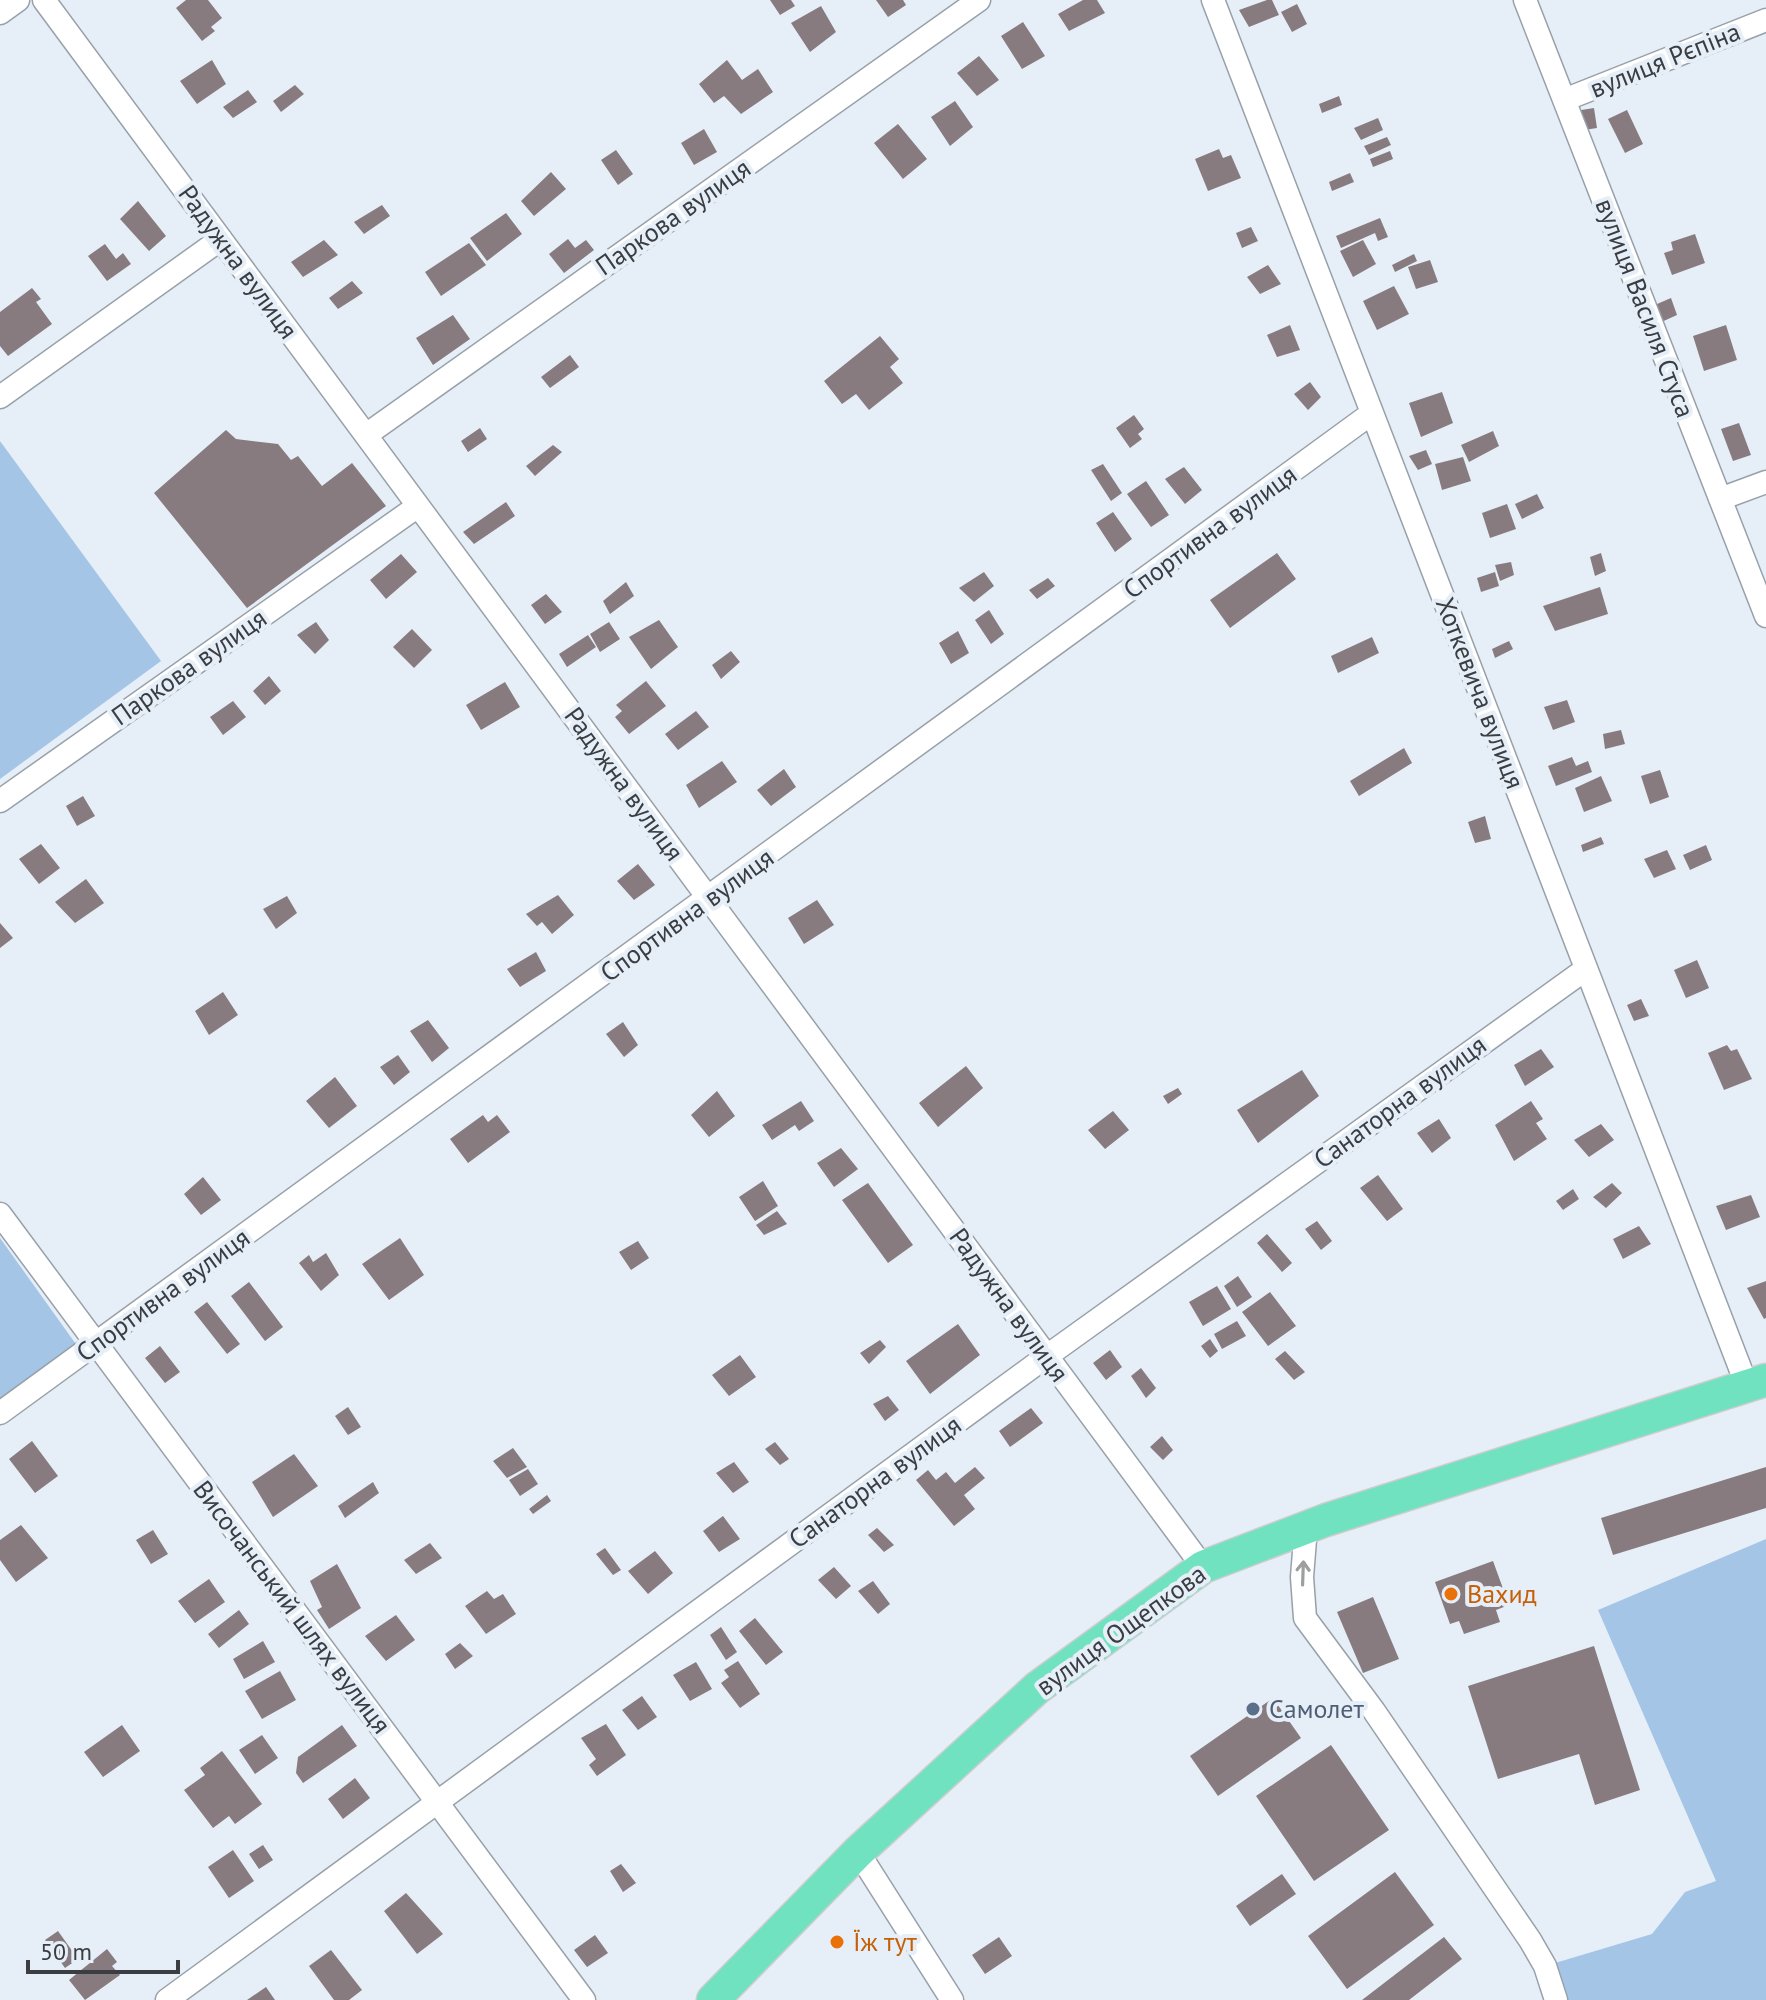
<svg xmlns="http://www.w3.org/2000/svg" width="1766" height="2000" viewBox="0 0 1766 2000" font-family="'PT Sans',sans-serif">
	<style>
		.green { fill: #a5c5e7 }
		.building { fill: #877b7f }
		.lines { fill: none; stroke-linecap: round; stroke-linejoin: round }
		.minor-casing { stroke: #98a0a9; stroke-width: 25 }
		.highway-casing { stroke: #cccdce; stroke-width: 35 }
		.minor { stroke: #fff; stroke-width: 22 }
		.highway { stroke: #71e2c0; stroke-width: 32 }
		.oneway { stroke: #9c9ea0 }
		.food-dot { fill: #e8710a; stroke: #e6eff8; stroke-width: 3 }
		.service-dot { fill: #5c6f8a; stroke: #e6eff8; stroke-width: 3 }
		.labels { text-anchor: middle; stroke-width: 8; stroke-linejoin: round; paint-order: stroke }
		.street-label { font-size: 26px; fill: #3a3d41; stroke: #e6eff8 }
		.food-label { font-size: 26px; fill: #c56008; stroke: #e6eff8; text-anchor: start }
		.service-label { font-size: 26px; fill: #4e5e75; stroke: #e6eff8; text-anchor: start }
	</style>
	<rect width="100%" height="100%" fill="#e6eff8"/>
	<path class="green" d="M0,441L161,661L0,779Z
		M0,1238L78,1347L0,1403Z
		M1766,1539V2000H1562L1545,1966L1652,1934L1685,1892L1716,1881L1598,1610Z"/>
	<path class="building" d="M186,0H208L222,18L211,27L215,31L202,41L176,8Z
		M770,0H791L795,6L780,15Z
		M876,0H903L906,5L888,17Z
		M1083,0H1097L1105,13L1069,31L1058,14Z
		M1267,0H1272L1279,15L1249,27L1239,10Z
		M1297,4L1307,24L1292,32L1281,12Z
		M821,6L836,32L810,52L791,23Z
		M1023,22L1045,56L1022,69L1001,36Z
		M979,56L999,80L977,96L957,73Z
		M212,60L226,84L197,104L180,81Z
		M727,60L742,80L758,69L773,92L741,114L724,96L714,103L699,84Z
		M295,85L304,94L281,112L273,101Z
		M248,90L257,102L233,118L223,107Z
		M1339,96L1342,105L1322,113L1319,104Z
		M955,101L973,127L950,146L931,117Z
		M1594,108L1597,128L1578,131L1575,111Z
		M1627,110L1643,144L1625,153L1608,119Z
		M1378,118L1383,130L1361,140L1354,128Z
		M898,124L927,159L903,179L874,143Z
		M704,129L717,152L694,165L681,143Z
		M1387,137L1391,145L1369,155L1364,146Z
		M1219,149L1223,158L1231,155L1241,178L1208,191L1195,159Z
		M616,150L633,174L618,185L601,160Z
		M1390,151L1393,159L1373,167L1370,159Z
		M551,172L566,189L534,216L521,201Z
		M1350,173L1354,182L1332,191L1329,182Z
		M138,201L166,236L149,251L120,219Z
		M382,205L390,216L364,234L354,222Z
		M506,213L522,234L487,261L470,238Z
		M1380,218L1388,237L1378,241L1375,233L1341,248L1336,236Z
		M1251,227L1258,241L1242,248L1236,233Z
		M1695,234L1705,263L1672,275L1664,253L1673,250L1671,242Z
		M568,239L575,248L586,240L594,250L564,273L549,254Z
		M324,240L338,255L303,277L291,262Z
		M1363,240L1376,264L1353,277L1340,251Z
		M469,243L486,265L441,296L425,272Z
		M105,244L116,259L123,253L131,264L107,281L88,256Z
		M1414,254L1417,261L1395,272L1392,265Z
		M1430,260L1438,282L1416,289L1408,267Z
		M1268,265L1281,284L1260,294L1247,277Z
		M352,281L363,293L338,309L329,298Z
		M1394,286L1409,314L1377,330L1363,301Z
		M32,288L41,299L36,302L52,324L8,356L0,346V312Z
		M1671,298L1677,315L1657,324L1650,307Z
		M453,315L470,339L433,365L416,338Z
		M1290,325L1300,350L1277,357L1267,335Z
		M1726,325L1737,360L1704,371L1693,336Z
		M880,336L899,359L890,367L903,383L869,410L856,394L842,404L824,381Z
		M570,355L579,367L550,388L541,377Z
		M1310,382L1321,397L1308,410L1294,394Z
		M1442,392L1453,423L1421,437L1409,403Z
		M1134,415L1144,429L1138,434L1142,439L1130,448L1116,428Z
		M1739,423L1751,455L1733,461L1721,429Z
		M480,428L487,439L468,452L461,441Z
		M226,430L236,439L278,444L291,460L298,456L322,486L352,463L386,506L247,608L154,493Z
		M1493,431L1499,446L1469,462L1461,445Z
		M553,445L562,452L535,476L526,466Z
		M1426,450L1432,464L1418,470L1409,456Z
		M1463,457L1471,481L1442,490L1435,464Z
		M1103,464L1122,493L1111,501L1091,470Z
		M1184,467L1202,490L1185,504L1165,479Z
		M1146,481L1169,515L1151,527L1127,494Z
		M1537,494L1544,508L1522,519L1515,504Z
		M506,502L515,516L474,544L463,532Z
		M1507,504L1516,529L1490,538L1482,513Z
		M1113,512L1132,539L1115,552L1096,523Z
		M1277,553L1296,579L1230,628L1210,600Z
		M1601,553L1606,571L1595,576L1590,557Z
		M401,554L417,572L386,599L370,580Z
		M1511,562L1514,575L1500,581L1495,565Z
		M984,572L994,586L974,602L959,588Z
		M1495,572L1499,586L1481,592L1477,578Z
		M1048,578L1055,586L1037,599L1029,590Z
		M626,582L634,596L610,614L603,601Z
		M1600,587L1608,614L1555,631L1543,606Z
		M546,594L562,612L545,624L531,605Z
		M989,610L1004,634L991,644L975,620Z
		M659,620L678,647L651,669L629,637Z
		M316,622L329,640L315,654L297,635Z
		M609,622L620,639L600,652L590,634Z
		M412,629L432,650L414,668L393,647Z
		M958,631L969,653L951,664L939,643Z
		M588,635L596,647L567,667L559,654Z
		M1372,637L1379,653L1338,673L1331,656Z
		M1509,641L1513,649L1495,658L1492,649Z
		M731,651L740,662L721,679L712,665Z
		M269,676L281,691L265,705L253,691Z
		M646,681L666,706L629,734L615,717L622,711L616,705Z
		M505,682L520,707L481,730L466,705Z
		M1567,700L1575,722L1553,730L1544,707Z
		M233,701L246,717L223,735L210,717Z
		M696,711L709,727L678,750L665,734Z
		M1621,730L1625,744L1605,749L1603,734Z
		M1404,748L1412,763L1359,796L1350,781Z
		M1572,757L1576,766L1588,761L1592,772L1556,786L1548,766Z
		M722,761L737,782L699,808L686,785Z
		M784,769L796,787L771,806L757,790Z
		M1660,770L1669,797L1650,804L1641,776Z
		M1601,776L1612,801L1584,812L1575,788Z
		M83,796L95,816L77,826L66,806Z
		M1485,816L1491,839L1475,843L1468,822Z
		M1601,837L1604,844L1583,852L1581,845Z
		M41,844L60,868L39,884L19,859Z
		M1706,845L1712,860L1690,870L1683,855Z
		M1667,850L1676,869L1654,878L1644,859Z
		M638,864L655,885L634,900L617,881Z
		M86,879L104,903L75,923L55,902Z
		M558,895L574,915L552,934L542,922L537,926L526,914Z
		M287,896L297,913L276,929L263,909Z
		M817,900L834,925L804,944L788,918Z
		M0,923L13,938L0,948Z
		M536,952L546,971L520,987L507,969Z
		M1697,960L1709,988L1686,998L1674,970Z
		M223,992L238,1015L209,1035L195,1011Z
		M1641,999L1649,1016L1634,1021L1627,1005Z
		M428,1020L449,1048L432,1062L410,1031Z
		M623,1022L638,1045L624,1057L606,1034Z
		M1727,1045L1731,1051L1737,1049L1752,1079L1724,1090L1708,1053Z
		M1541,1049L1554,1067L1525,1086L1514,1065Z
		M398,1055L410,1072L394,1085L380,1067Z
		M966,1066L983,1088L938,1127L919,1103Z
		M1302,1070L1319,1096L1258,1143L1237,1110Z
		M335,1077L357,1106L329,1128L306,1101Z
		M1178,1088L1182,1094L1168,1104L1163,1096Z
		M717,1091L735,1116L709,1137L691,1115Z
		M801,1101L814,1121L799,1131L795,1125L772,1140L762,1125Z
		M1531,1101L1543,1119L1536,1123L1547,1139L1514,1161L1495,1125Z
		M1113,1111L1129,1130L1105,1149L1088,1130Z
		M483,1115L488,1122L497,1115L510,1132L468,1163L450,1139Z
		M1439,1119L1451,1138L1432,1153L1417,1133Z
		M1601,1124L1614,1140L1589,1157L1574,1140Z
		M841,1148L858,1169L834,1187L817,1163Z
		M1378,1175L1403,1209L1387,1221L1360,1188Z
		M203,1177L221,1200L201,1215L184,1194Z
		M763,1181L778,1206L755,1221L739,1197Z
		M868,1183L913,1245L888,1263L842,1200Z
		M1612,1183L1622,1193L1606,1208L1593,1197Z
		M1573,1189L1579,1199L1563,1210L1556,1201Z
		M1751,1195L1760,1217L1726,1230L1716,1206Z
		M777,1211L787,1224L764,1235L756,1225Z
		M1317,1221L1332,1241L1321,1250L1305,1229Z
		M1639,1226L1651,1244L1623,1259L1613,1239Z
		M1267,1234L1292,1263L1282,1272L1257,1243Z
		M400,1238L424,1275L389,1300L362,1264Z
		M638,1241L649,1258L631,1270L619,1252Z
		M326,1253L339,1275L321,1291L299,1263L309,1255L313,1262Z
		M1238,1276L1252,1297L1237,1307L1224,1286Z
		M1766,1281V1318L1764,1319L1747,1288Z
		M249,1282L283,1327L265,1341L231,1296Z
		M1217,1286L1231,1309L1203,1326L1189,1302Z
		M1270,1292L1296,1326L1268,1346L1242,1312Z
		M207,1302L240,1344L227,1354L194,1312Z
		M1237,1321L1246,1336L1222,1349L1214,1334Z
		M958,1324L980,1355L930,1394L906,1361Z
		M1210,1339L1218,1351L1210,1358L1201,1346Z
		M880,1340L886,1347L869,1364L860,1353Z
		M160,1346L180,1372L165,1383L145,1358Z
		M1110,1350L1122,1367L1106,1380L1093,1363Z
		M1285,1351L1305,1372L1294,1380L1275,1359Z
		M740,1355L756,1377L729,1396L712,1375Z
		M1141,1368L1156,1388L1146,1398L1131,1376Z
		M888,1396L899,1410L885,1421L873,1404Z
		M348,1407L361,1427L348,1435L335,1416Z
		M1031,1408L1043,1423L1010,1447L999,1431Z
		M1162,1436L1173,1450L1163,1460L1150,1447Z
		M32,1441L58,1476L35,1493L9,1459Z
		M775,1442L789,1459L780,1465L765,1449Z
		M513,1448L527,1467L507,1478L493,1461Z
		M294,1454L318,1486L273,1517L252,1482Z
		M734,1462L749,1482L733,1493L716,1473Z
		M975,1467L985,1478L964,1495L975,1509L954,1526L916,1480L928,1470L936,1480L946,1472L955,1483Z
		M1766,1467V1508L1613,1555L1601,1518Z
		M528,1469L538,1484L520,1496L509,1480Z
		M373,1482L379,1493L345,1518L338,1506Z
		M547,1495L551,1501L533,1514L529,1509Z
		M723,1516L740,1539L719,1552L703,1531Z
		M21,1525L48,1558L16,1582L0,1560V1540Z
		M877,1528L894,1545L884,1552L868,1535Z
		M153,1530L168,1554L151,1564L136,1540Z
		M430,1543L442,1558L416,1574L404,1560Z
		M605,1548L621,1570L613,1575L596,1554Z
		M655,1551L673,1573L648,1594L628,1571Z
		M1493,1561L1509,1605L1496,1610L1500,1622L1464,1634L1459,1621L1450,1624L1435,1582Z
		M337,1564L361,1608L329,1629L317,1610L322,1607L310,1581Z
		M834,1567L851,1586L836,1599L818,1580Z
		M209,1579L225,1602L195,1623L178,1601Z
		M873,1581L890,1604L878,1614L858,1591Z
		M487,1591L494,1599L503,1594L516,1614L486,1634L465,1606Z
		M1373,1597L1399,1659L1363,1673L1337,1612Z
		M239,1610L249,1624L219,1648L208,1634Z
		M396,1615L415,1640L386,1661L365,1636Z
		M755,1618L783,1652L766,1665L739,1631Z
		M721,1627L737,1652L726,1660L710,1635Z
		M263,1641L275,1662L244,1679L233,1659Z
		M460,1643L473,1656L455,1669L445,1654Z
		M1594,1646L1640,1790L1595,1805L1579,1754L1498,1779L1468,1686Z
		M738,1661L760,1694L740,1708L721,1683L729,1677L724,1670Z
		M696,1662L712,1689L690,1701L673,1675Z
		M280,1671L296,1700L262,1719L245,1691Z
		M642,1696L657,1717L638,1730L622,1710Z
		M1273,1698L1301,1738L1218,1796L1190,1756Z
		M606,1724L626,1755L597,1776L589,1765L596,1759L581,1738Z
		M122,1725L140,1751L103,1777L84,1752Z
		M342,1725L357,1746L303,1783L296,1773L298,1757Z
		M262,1735L278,1758L255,1774L239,1750Z
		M1331,1745L1389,1830L1314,1881L1256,1796Z
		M222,1751L262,1804L235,1824L229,1816L213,1828L184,1790L205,1775L200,1768Z
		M355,1778L370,1798L343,1819L328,1799Z
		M263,1845L273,1860L259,1869L249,1854Z
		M233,1850L254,1881L229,1898L208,1867Z
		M621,1864L636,1883L623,1892L610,1871Z
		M1395,1872L1434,1925L1347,1989L1308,1936Z
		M1282,1874L1296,1894L1250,1926L1236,1906Z
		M406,1893L443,1934L417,1954L384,1911Z
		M58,1931L78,1959L65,1968L45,1940Z
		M595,1935L608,1953L587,1967L574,1950Z
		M999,1937L1012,1956L985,1974L972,1955Z
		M1444,1937L1462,1959L1409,2000H1362Z
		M107,1949L117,1962L112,1966L120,1975L85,2000L69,1980Z
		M331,1950L362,1990L349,2000H334L309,1966Z
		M266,1987L275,2000H247Z"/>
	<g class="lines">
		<defs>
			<path id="minor" d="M44,0L1203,1567
				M1213,0L1747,1386
				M1525,0L1766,616
				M0,13L18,0
				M1564,100L1766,20
				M0,397L221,239
				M366,435L979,0
				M1720,499L1766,482
				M0,801L418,506
				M0,1214L584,2000
				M0,1413L1372,413
				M1306,1527L1302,1577L1305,1618L1374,1711L1530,1940L1545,1966L1556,2000
				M858,1852L952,2000
				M167,2000L1047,1356L1586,969"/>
			<path id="highway" d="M713,2000L858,1852L1037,1688L1203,1567L1326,1520L1766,1380"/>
		</defs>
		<use href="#minor" class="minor-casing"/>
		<use href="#highway" class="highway-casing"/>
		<use href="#minor" class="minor"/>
		<use href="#highway" class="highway"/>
	</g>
	<defs><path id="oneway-shaft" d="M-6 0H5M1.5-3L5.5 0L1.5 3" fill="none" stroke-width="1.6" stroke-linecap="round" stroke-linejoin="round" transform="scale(2)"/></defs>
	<use class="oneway" href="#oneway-shaft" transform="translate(1303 1573) rotate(-88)"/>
	<g class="food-dot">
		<circle cx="1451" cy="1594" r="8"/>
		<circle cx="837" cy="1942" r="8"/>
	</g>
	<circle class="service-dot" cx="1253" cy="1709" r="8"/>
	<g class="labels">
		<g class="street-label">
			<text transform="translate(1665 60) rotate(-22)" y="9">вулиця Рєпіна</text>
			<text transform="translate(673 217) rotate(-35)" y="9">Паркова вулиця</text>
			<text transform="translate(238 262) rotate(54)" y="9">Радужна вулиця</text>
			<text transform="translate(1645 308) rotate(69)" y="9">вулиця Василя Стуса</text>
			<text transform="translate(1210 532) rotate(-36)" y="9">Спортивна вулиця</text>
			<text transform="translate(189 667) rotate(-35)" y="9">Паркова вулиця</text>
			<text transform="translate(1480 693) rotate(69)" y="9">Хоткевича вулиця</text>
			<text transform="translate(624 784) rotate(54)" y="9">Радужна вулиця</text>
			<text transform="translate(687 915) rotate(-36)" y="9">Спортивна вулиця</text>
			<text transform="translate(1400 1102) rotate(-36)" y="9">Санаторна вулиця</text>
			<text transform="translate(163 1295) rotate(-36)" y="9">Спортивна вулиця</text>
			<text transform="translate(1009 1305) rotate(54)" y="9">Радужна вулиця</text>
			<text transform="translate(875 1482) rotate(-36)" y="9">Санаторна вулиця</text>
			<text transform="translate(292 1607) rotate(53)" y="9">Височанський шлях вулиця</text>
			<text transform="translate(1121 1630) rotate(-36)" y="9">вулиця Ощепкова</text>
		</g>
		<g class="food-label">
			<text x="1467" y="1603">Вахид</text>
			<text x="853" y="1951">Їж тут</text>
		</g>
		<g class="service-label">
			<text x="1269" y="1718">Самолет</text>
		</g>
	</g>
	<path d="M28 1960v12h150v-12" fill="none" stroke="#3a3d41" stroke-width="4"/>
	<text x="40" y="1960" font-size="24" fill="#3a3d41" stroke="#e6eff8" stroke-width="6" paint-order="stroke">50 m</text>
</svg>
